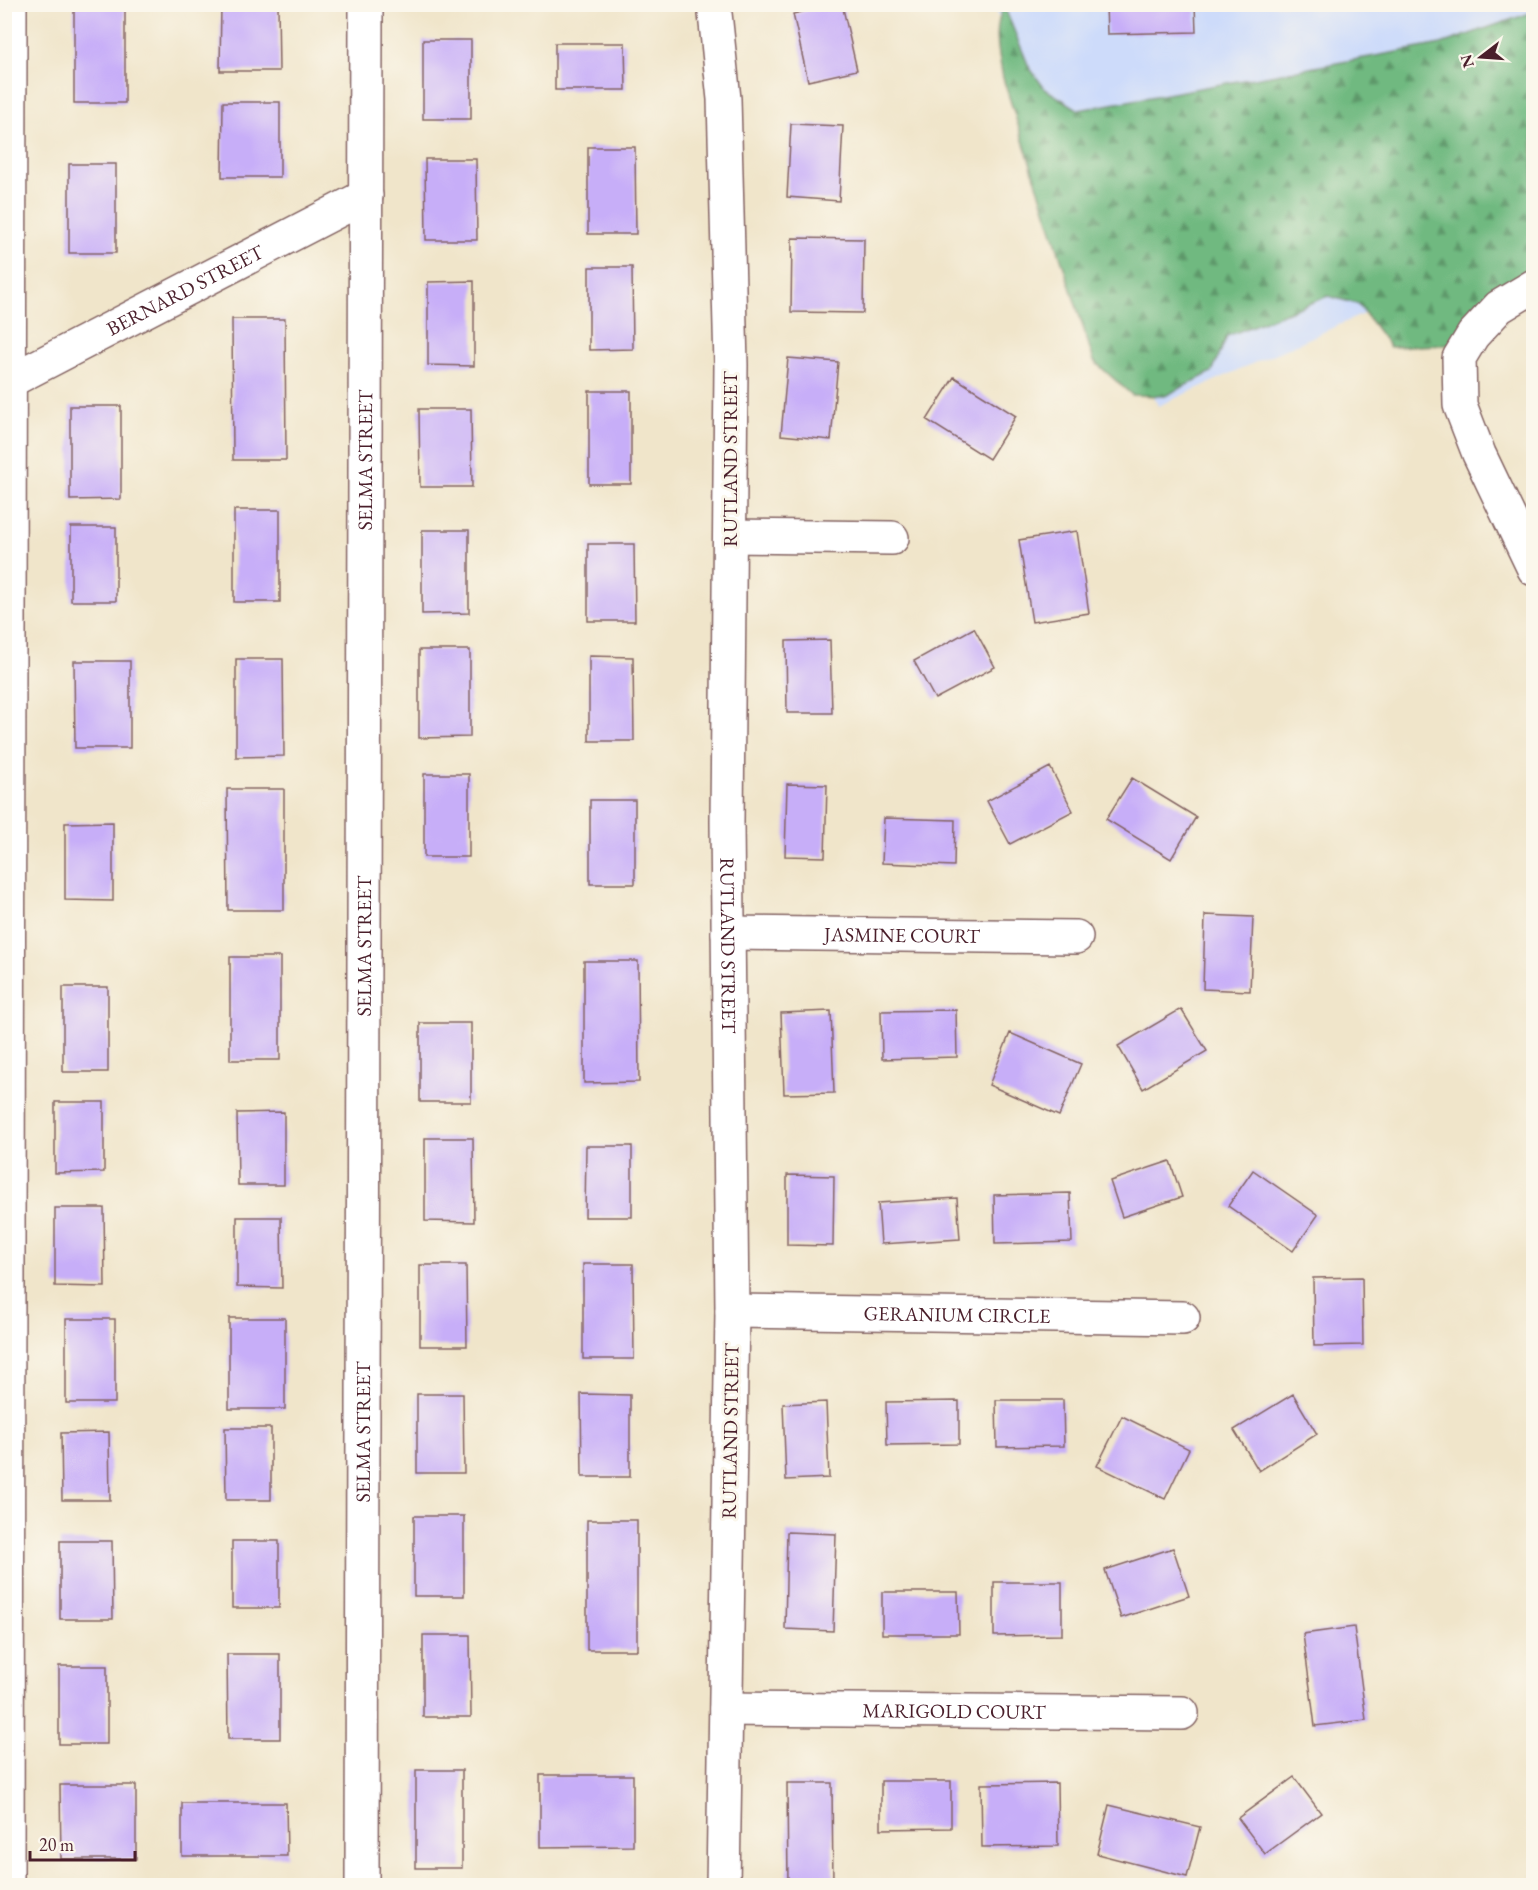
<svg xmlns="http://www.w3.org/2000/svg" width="1538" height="1890" viewBox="0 0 1538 1890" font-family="'EB Garamond',serif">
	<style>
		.built { fill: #cddbfa }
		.forest { fill: url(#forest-firs); stroke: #5c6c56; stroke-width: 1.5 }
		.building { fill: #c7aef8 }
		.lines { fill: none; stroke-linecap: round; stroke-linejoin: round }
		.minor-casing { stroke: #846463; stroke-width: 36 }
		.minor { stroke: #fff; stroke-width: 33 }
		.labels { text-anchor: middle; stroke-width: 6; stroke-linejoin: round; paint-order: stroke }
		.street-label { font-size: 20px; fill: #4a1f2b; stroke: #fbf7ec }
	</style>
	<defs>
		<pattern id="forest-firs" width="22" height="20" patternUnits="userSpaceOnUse" patternTransform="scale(1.5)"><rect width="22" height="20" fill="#6fb980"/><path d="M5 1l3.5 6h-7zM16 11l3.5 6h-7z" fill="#5d9669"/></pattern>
	</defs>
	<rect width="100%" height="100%" fill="#fbf7ec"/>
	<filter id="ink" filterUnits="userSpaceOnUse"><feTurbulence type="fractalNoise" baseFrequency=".0167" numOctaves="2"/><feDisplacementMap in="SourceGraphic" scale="12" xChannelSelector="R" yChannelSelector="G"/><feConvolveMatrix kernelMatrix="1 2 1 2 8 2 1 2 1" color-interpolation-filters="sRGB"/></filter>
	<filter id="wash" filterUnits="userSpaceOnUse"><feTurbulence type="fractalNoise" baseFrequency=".008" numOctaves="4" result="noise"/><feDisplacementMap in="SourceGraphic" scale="24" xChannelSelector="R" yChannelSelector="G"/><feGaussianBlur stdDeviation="1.35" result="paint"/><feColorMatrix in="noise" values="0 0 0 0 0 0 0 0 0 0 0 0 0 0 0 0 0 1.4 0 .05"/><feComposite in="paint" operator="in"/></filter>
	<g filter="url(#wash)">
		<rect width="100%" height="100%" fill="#f0e5ca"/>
		<path class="built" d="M994,5H1533V238L1158,406Z"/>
		<path class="forest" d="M1004,6L1029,67L1045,89L1079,110L1441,44L1533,12V282L1466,344L1390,347L1358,304L1328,296L1227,336L1212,372L1165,396L1132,395L1094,361L1003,78C999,55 992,28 1004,6Z"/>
		<g id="blocks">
			<path class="building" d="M74,4H125V103H74Z
				M221,4H278L279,71H220Z
				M834,4H842L857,70L808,81L793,14Z
				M1106,4H1195L1196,32L1107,34Z
				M423,40H471V119H423Z
				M555,43H625L626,90H555Z
				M223,102H280V177H222Z
				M791,124L843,126L839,201L787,197Z
				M588,147H635L636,234H588Z
				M425,159H476L477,240H426Z
				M69,164H116V253H69Z
				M792,238L864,239L863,313L791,312Z
				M589,267H632L633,349L589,350Z
				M474,281V366L428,365V282Z
				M232,319H285L286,460H233Z
				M788,358L838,362L831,440L781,435Z
				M954,377L1016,416L989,459L927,420Z
				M589,391H631V484H589Z
				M70,406H121V499L70,500Z
				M419,409H471L472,487H420Z
				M234,510H280V602H234Z
				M71,527H116V601H71Z
				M422,530H469V613L422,614Z
				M1077,531L1089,613L1032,622L1019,540Z
				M588,544H634L635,621H588Z
				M974,628L995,667L935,699L914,661Z
				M830,640L832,713H787L786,641Z
				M419,650H470V737L419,738Z
				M589,656L633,657L634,741H589Z
				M236,659H283L284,756L236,757Z
				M74,661H130V748H75Z
				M1050,767L1073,811L1010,844L987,801Z
				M424,774H469V857H424Z
				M1132,778L1196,817L1171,859L1106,819Z
				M787,784L827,785L825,857L785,856Z
				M227,789H284V910H228Z
				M590,800H635V884H590Z
				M884,818L955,820L954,866L882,863Z
				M113,822V901L65,900V823Z
				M1205,915L1253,917L1250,991L1203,989Z
				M230,957H280V1060H230Z
				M584,961H638L639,1082L584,1083Z
				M63,987H108V1072H63Z
				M1181,1009L1207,1051L1143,1089L1118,1046Z
				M956,1010L957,1057L882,1059L881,1011Z
				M831,1011L834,1093L784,1094L781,1013Z
				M420,1023H471V1102H420Z
				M1010,1033L1081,1064L1059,1116L989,1085Z
				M55,1102H104V1172L55,1173Z
				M284,1112V1185H238L237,1113Z
				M425,1138H473L474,1222L425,1221Z
				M586,1146H632V1217H585Z
				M1170,1161L1182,1197L1122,1217L1110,1181Z
				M1253,1170L1318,1215L1293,1251L1228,1206Z
				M787,1175L834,1176L833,1246L787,1245Z
				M1070,1193L1072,1242L995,1244L994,1195Z
				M957,1198L960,1239L881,1244L878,1203Z
				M55,1208H104L105,1287L55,1286Z
				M237,1217H281L282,1288L237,1287Z
				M583,1264H633L634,1359H583Z
				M420,1265H466L467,1346H420Z
				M1362,1277L1363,1345L1314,1346L1313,1278Z
				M229,1318H285V1409H229Z
				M66,1319H115V1403H66Z
				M417,1394H463L464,1473H417Z
				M581,1394L630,1395V1477H582Z
				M1293,1394L1317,1434L1259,1471L1234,1430Z
				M996,1400H1063L1064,1446L997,1447Z
				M959,1401V1444L887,1445L886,1402Z
				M826,1402L829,1478L786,1480L783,1404Z
				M1122,1416L1189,1449L1165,1499L1097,1466Z
				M225,1428H271V1500H226Z
				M109,1432L110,1500H62L61,1433Z
				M414,1516H464V1596H414Z
				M587,1520H637V1650H587Z
				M787,1532L836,1534L833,1631L785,1629Z
				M60,1541H112L113,1619H60Z
				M232,1541H279V1608H232Z
				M1173,1548L1189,1596L1121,1618L1105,1570Z
				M994,1582H1062V1635L994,1636Z
				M882,1592H958L959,1634H882Z
				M1354,1627L1366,1720L1315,1726L1303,1634Z
				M423,1635H470L471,1717H423Z
				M227,1654H280V1739H228Z
				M59,1666H107V1744H59Z
				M416,1770H462V1868H416Z
				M540,1775H633V1846L540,1847Z
				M1294,1777L1321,1813L1265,1854L1238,1818Z
				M881,1781H951V1828L881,1829Z
				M787,1783H832L833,1886H788Z
				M1057,1783L1058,1846L982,1847L981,1784Z
				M60,1785H136V1859H61Z
				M182,1803H286L287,1856H182Z
				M1109,1805L1200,1827L1187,1877L1097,1854Z"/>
		</g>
	</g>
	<g filter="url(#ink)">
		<use href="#blocks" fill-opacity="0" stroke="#846463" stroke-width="1.5"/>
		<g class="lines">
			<defs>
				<g id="minor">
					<path id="s1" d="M714,4L724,99L731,365L727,822L732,1311L723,1886"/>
					<path d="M1534,286L1499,307L1473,335L1459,358L1460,405L1479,454L1534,569"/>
					<path id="s2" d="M4,384L366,196"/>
					<path d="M730,536L892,538"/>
					<path id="s3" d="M728,933L1076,937"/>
					<path id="s4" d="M732,1311L1183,1318"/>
					<path id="s5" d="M726,1709L1182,1713"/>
					<path d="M7,1886L10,4"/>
					<path id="s6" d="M362,1886L366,4"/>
				</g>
			</defs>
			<use href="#minor" class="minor-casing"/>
			<use href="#minor" class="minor"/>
		</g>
	</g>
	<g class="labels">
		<g class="street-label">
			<text dy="7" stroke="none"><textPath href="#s2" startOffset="204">BERNARD STREET</textPath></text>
			<text dy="7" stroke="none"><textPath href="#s6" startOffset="1426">SELMA STREET</textPath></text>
			<text transform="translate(730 459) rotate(-90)" y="7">RUTLAND STREET</text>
			<text dy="7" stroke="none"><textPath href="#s3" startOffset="174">JASMINE COURT</textPath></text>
			<text dy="7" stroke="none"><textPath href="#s6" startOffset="940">SELMA STREET</textPath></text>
			<text dy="7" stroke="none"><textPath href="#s1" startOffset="942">RUTLAND STREET</textPath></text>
			<text dy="7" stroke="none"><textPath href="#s4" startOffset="225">GERANIUM CIRCLE</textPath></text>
			<text dy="7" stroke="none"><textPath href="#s6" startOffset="454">SELMA STREET</textPath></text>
			<text transform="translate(730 1431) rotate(-89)" y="7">RUTLAND STREET</text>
			<text dy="7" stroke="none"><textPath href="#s5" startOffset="228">MARIGOLD COURT</textPath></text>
		</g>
	</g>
	<rect width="1538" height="1890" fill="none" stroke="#fbf7ec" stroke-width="24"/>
	<g transform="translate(1481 57) rotate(253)" stroke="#fbf7ec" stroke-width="4.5" paint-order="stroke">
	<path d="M0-4.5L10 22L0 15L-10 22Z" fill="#4a1f2b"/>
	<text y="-9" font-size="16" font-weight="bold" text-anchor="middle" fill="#4a1f2b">N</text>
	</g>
	<path d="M30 1851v9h105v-9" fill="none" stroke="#4a1f2b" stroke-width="3"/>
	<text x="39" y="1851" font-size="18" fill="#4a1f2b" stroke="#fbf7ec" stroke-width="4.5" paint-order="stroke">20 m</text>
</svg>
